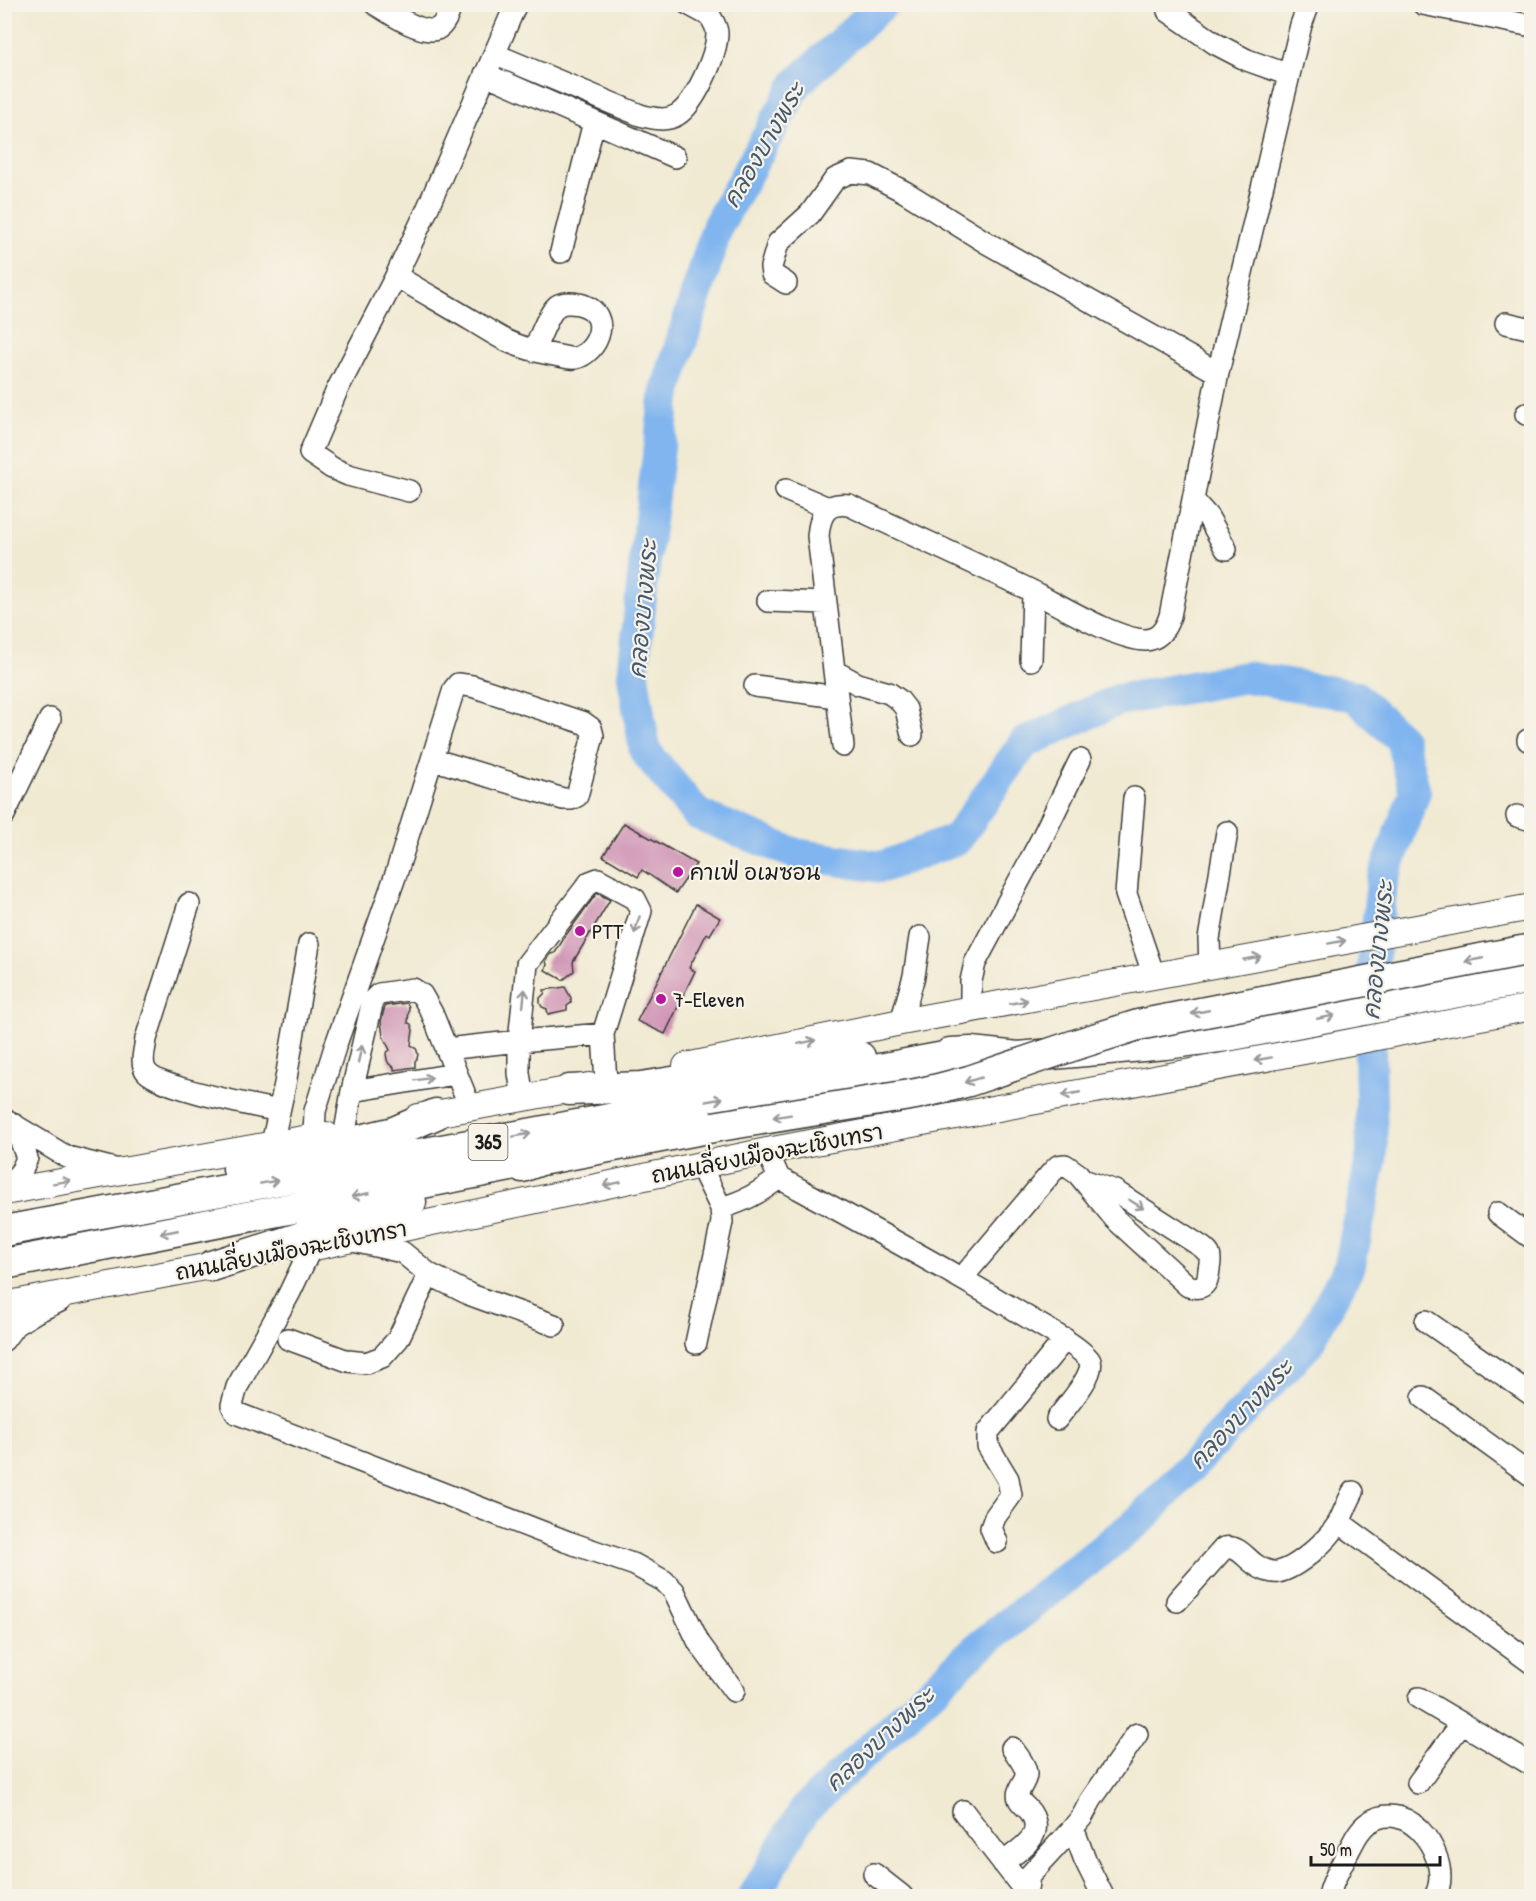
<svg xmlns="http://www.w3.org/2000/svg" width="1536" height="1901" viewBox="0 0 1536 1901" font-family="'Patrick Hand','Playpen Sans Thai',sans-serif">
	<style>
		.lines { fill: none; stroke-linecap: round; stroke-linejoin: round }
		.river { stroke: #81b5ef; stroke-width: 32 }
		.building { fill: #ce91b3 }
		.minor-casing { stroke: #3c3b37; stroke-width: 24 }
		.major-casing { stroke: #3c3b37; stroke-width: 28 }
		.highway-casing { stroke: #3c3b37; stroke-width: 33 }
		.minor { stroke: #fff; stroke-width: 21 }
		.major { stroke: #fff; stroke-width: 26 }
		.highway { stroke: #fff; stroke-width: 30 }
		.highway-bridge-casing { stroke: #3c3b37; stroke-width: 33; stroke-linecap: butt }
		.highway-bridge { stroke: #fff; stroke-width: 30 }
		.oneway { stroke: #999 }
		.poi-dot { fill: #b5179e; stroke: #f7f3e8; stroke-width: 2 }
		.labels { text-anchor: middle; stroke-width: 4.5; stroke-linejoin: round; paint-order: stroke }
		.shield { fill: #f7f3e8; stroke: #5e5c59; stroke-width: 1.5 }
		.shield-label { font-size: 21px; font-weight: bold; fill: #1c1c1c }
		.poi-label { font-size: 22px; fill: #1c1c1c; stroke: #f7f3e8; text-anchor: start }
		.street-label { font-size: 22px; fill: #1c1c1c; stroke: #f7f3e8 }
		.water-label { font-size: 24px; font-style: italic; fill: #445970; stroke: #f7f3e8 }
	</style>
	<rect width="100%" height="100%" fill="#f7f3e8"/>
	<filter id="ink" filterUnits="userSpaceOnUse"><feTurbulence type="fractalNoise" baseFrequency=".0167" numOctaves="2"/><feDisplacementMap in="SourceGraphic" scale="12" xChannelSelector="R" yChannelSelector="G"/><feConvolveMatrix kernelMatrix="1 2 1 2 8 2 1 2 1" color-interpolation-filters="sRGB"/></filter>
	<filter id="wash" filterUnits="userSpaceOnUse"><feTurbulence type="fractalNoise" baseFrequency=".008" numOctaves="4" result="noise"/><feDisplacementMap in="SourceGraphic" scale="24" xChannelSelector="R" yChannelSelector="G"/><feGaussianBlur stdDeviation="1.35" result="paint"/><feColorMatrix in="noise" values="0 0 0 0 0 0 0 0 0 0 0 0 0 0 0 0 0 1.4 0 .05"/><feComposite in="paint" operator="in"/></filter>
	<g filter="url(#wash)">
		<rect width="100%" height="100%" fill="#f1ead3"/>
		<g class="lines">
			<path class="river" d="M754,1896L805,1809L977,1648L1141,1519L1307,1345L1350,1265L1372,1154L1369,999L1382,882L1415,792L1401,739L1355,696L1247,677L1118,700L1024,743L957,839L882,867L796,854L697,814L645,751L633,676L644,568L666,391L718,225L797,83L883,4"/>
		</g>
		<g id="blocks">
			<path class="building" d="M624,823L696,864L676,893L642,870L638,877L603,856Z
				M597,893L610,900L573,962L574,971L563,980L545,970L547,965L546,961L551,954L555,953L566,935Z
				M696,904L720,918L710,935L707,933L689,968L695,971L665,1034L637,1021Z
				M565,987L571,998V1003L567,1006V1010L548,1014L547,1009L542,1007L540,1003V998L545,993L544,990Z
				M407,1003L409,1007L408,1023L411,1024L413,1030L411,1045L416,1048L418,1054L417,1059L415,1061V1067L394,1070V1067L389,1064L387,1060L386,1053L390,1050L383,1036L381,1021L385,1006Z"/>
		</g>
	</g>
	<g filter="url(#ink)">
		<use href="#blocks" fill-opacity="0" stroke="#3c3b37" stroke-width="1.5"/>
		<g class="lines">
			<defs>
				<path id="minor" d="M375,4C388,12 421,35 437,29C445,25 449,12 452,4
					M1423,4L1532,26
					M1168,11L1216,44L1247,60L1289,75
					M494,54L640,115C652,118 665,122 677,115C695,104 717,55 717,33C717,27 713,21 710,16L688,4
					M485,74L675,157
					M561,252L594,122
					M396,276C421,291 446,305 471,320C483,327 495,335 507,341C527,350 548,354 569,358C593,362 619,314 579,304C573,303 563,302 557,306C548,314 539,339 534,351
					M786,283L772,274L771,267L778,243L810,214L835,179L851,172L870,174L905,192L987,243L1218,373
					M1506,323L1532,329
					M1526,414L1532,415
					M786,490L828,508
					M409,491L348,475L332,468L310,453L337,390L396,276L426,212L516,4
					M1193,500L1208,517L1226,549
					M768,601L826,603
					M1031,660L1033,592
					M834,671L858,684L889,693L899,700L906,709L912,735
					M755,686L837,697
					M1528,740L1532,741
					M843,746L818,536C820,514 826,502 849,505C910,534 972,562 1032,591C1060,605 1117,640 1146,640C1160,639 1166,628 1170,616L1218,373L1289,75L1301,25L1309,4
					M1134,798L1126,894L1154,976
					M4,815L50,719
					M1517,816L1532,820
					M189,904L146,1039C145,1049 140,1062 146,1071C156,1087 256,1106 279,1111
					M1210,967L1209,939L1227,832
					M971,1011V981L975,963L1041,840L1080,760
					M901,1022L914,976L920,937
					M446,1049L519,1041L603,1034
					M352,1091L455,1074
					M523,1098L519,1073V1041L527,964L590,882L598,879L635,899L641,911L603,1034L606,1082
					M4,1119L67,1157L118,1170
					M345,1132L352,1091L373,1000L379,994L413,989L422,995L432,1013L470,1107
					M314,1137L315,1111L335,1047L396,874L454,689L458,684L472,686L584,723L591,728L593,736L577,796L571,799H563L432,759
					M272,1144L285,1084L309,944
					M767,1151L779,1178C862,1223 946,1268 1027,1317C1040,1325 1084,1349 1090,1361C1096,1374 1064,1409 1057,1419
					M4,1191L22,1170L27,1158L15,1125
					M721,1208C745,1201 759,1193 779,1178
					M1498,1213L1532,1238
					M349,1240L402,1252L429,1274L471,1295L554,1325
					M311,1248L289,1294L237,1387L232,1405L236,1413L568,1542L635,1565L664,1581L674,1591L699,1643L734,1691
					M962,1278L1052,1172L1058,1166L1065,1165L1078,1174L1083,1180L1115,1219L1188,1286C1204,1291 1208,1283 1209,1269C1210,1264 1211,1258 1209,1254C1207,1251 1204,1249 1202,1247L1115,1191L1083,1180
					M1426,1321L1532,1395
					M288,1339L348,1361L366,1363L382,1357L398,1339L429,1274
					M4,1340L15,1325L36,1312L60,1301
					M696,1343L722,1222L721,1208L700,1165
					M1423,1397L1532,1476
					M1339,1522L1532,1663
					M997,1542L991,1528L995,1517L1011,1495L1008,1479L988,1446V1432L1065,1339
					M1177,1601L1224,1548C1239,1545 1245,1558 1256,1565C1261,1569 1271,1573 1278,1572C1298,1568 1329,1539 1339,1522C1344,1512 1348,1501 1353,1492
					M1419,1698L1532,1765
					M1418,1783L1462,1723
					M963,1811L1025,1891
					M1073,1828L1085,1860L1103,1896
					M1003,1863C1019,1849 1046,1837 1031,1813C1028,1808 1021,1804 1019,1799C1015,1790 1027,1782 1026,1773C1025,1764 1017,1755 1012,1748
					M874,1874L902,1896
					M1026,1896L1029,1876L1073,1828L1082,1817L1091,1800L1137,1734
					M1329,1896C1332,1881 1340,1868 1347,1854C1353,1843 1358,1830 1368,1823C1410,1794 1455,1862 1435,1896"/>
				<path id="major" d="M686,1066L901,1022L1532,907
					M418,1117L589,1086
					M4,1192L326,1135
					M300,1250L767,1151L1320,1048L1532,1007
					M4,1305L231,1262"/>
				<path id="highway" d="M950,1053L971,1052L1018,1057L1165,1044L1227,1036L1532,978
					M569,1090L641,1087L809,1060L860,1057
					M522,1167L541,1160L713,1127
					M238,1169L394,1132L436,1114
					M4,1231L971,1052
					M4,1264L541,1160
					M211,1266L411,1202"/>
			</defs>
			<use href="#minor" class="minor-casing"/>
			<use href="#major" class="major-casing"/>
			<use href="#highway" class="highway-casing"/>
			<use href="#minor" class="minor"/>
			<use href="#major" class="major"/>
			<use href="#highway" class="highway"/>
			<defs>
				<path id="highway-bridge" d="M713,1127L916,1094L942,1088L969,1081L1078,1044L1138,1025L1532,949"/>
			</defs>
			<use href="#highway-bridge" class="highway-bridge-casing"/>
			<use href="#highway-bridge" class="highway-bridge"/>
		</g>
		<defs><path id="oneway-shaft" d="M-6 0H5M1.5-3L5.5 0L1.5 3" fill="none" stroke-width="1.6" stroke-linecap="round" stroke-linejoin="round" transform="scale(1.5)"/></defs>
		<g class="oneway">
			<use href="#oneway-shaft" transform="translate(637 925) rotate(107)"/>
			<use href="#oneway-shaft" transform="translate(1337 942) rotate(-10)"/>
			<use href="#oneway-shaft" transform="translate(1252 958) rotate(-11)"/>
			<use href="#oneway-shaft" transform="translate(1474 960) rotate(169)"/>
			<use href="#oneway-shaft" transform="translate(524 998) rotate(-84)"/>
			<use href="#oneway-shaft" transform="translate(1019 1002) rotate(-11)"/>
			<use href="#oneway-shaft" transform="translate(1200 1012) rotate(169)"/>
			<use href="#oneway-shaft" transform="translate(1326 1017) rotate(-11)"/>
			<use href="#oneway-shaft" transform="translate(807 1042) rotate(-12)"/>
			<use href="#oneway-shaft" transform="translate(360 1054) rotate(-77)"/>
			<use href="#oneway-shaft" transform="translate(1263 1059) rotate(170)"/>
			<use href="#oneway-shaft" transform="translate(424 1079) rotate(-9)"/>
			<use href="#oneway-shaft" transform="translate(973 1080) rotate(163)"/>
			<use href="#oneway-shaft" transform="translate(1071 1094) rotate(169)"/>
			<use href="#oneway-shaft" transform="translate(714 1100) rotate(-10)"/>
			<use href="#oneway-shaft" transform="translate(782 1116) rotate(171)"/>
			<use href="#oneway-shaft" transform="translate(522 1135) rotate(-10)"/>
			<use href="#oneway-shaft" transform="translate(62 1182) rotate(-9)"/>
			<use href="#oneway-shaft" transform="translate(269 1182) rotate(-10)"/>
			<use href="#oneway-shaft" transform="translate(612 1184) rotate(168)"/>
			<use href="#oneway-shaft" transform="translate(360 1195) rotate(169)"/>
			<use href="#oneway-shaft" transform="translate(1136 1204) rotate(32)"/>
			<use href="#oneway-shaft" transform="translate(169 1232) rotate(169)"/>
		</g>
	</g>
	<g class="poi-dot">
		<circle cx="678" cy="872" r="6"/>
		<circle cx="580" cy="931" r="6"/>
		<circle cx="661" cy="999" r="6"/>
	</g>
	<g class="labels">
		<rect class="shield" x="468.5" y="1124" width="39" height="36" rx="4.5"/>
		<g class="shield-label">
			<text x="488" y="1149">365</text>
		</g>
		<g class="poi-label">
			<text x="690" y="880">คาเฟ่ อเมซอน</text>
			<text x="592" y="939">PTT</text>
			<text x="673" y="1007">7-Eleven</text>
		</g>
		<g class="street-label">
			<text transform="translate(767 1153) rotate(-11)" y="8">ถนนเลี่ยงเมืองฉะเชิงเทรา</text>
			<text transform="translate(291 1250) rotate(-11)" y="8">ถนนเลี่ยงเมืองฉะเชิงเทรา</text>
		</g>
		<g class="water-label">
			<text transform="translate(764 145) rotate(-60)" y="8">คลองบางพระ</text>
			<text transform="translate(643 609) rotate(-85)" y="8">คลองบางพระ</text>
			<text transform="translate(1378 950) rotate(-84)" y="8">คลองบางพระ</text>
			<text transform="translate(1241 1414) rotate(-47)" y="8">คลองบางพระ</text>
			<text transform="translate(880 1739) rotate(-43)" y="8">คลองบางพระ</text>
		</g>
	</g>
	<rect width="1536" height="1901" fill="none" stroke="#f7f3e8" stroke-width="24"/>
	<path d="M1311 1856v9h129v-9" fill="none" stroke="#1c1c1c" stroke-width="3"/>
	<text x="1320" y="1856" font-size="18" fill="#1c1c1c" stroke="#f7f3e8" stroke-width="4.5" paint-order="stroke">50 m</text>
</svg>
